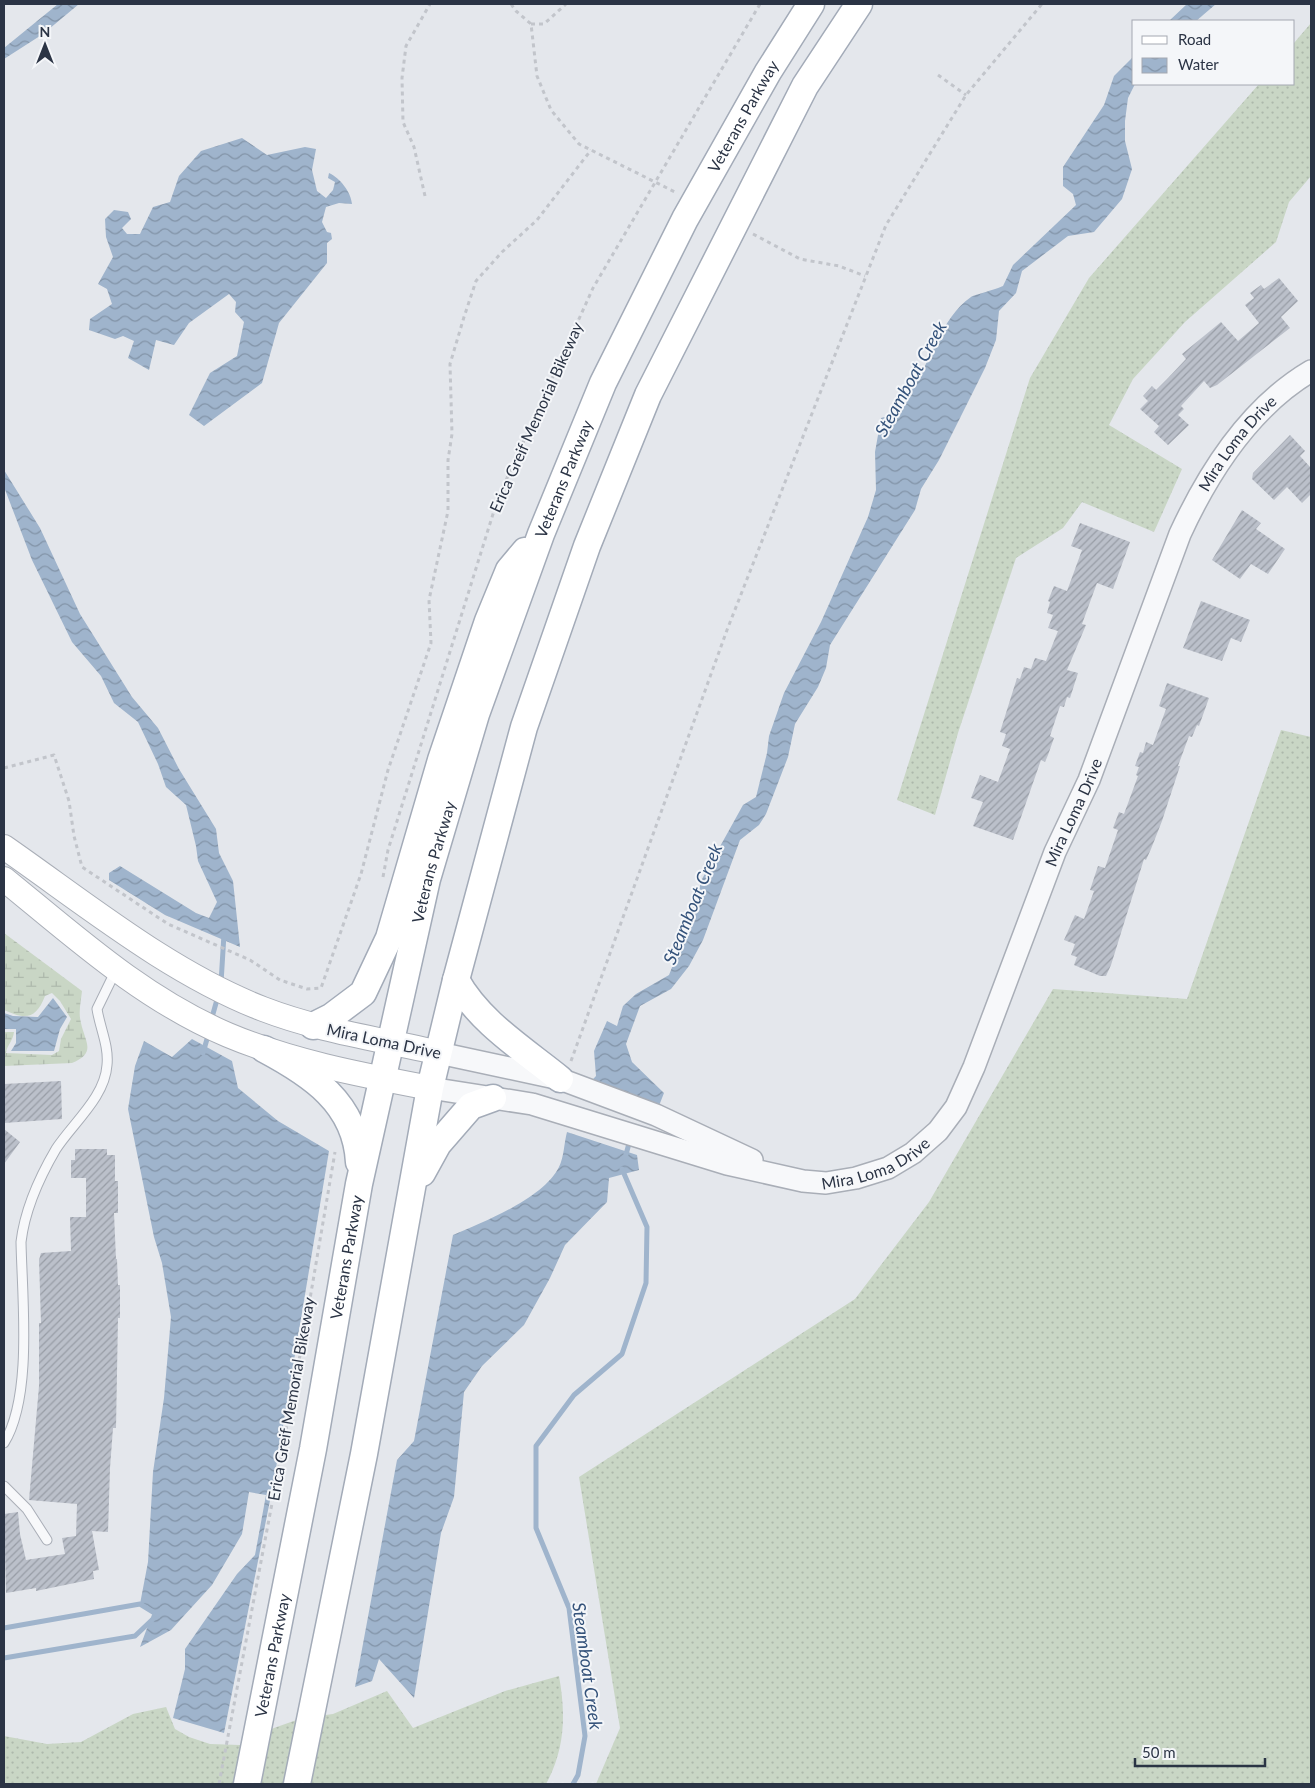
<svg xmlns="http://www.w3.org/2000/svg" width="1315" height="1788" viewBox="0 0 1315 1788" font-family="Lato,sans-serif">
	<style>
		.grass { fill: url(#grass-dots) }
		.wetland { fill: url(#wetland-marsh) }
		.water { fill: url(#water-waves) }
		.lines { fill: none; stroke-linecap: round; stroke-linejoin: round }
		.stream { stroke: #9fb4cc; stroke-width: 5 }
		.building { fill: url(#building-hatch) }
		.service-casing { stroke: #a9aeb7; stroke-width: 11 }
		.tertiary-casing { stroke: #a9aeb7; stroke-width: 24 }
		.secondary-casing { stroke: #a9aeb7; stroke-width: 26 }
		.primary-casing { stroke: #a3abb8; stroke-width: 29 }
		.path { stroke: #c2c5cb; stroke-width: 3; stroke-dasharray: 4 4; stroke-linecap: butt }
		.service { stroke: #f7f8fa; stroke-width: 9 }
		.tertiary { stroke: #f7f8fa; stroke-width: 21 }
		.secondary { stroke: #fff; stroke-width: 24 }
		.primary { stroke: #fff; stroke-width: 26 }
		.labels { text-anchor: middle; stroke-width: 4; stroke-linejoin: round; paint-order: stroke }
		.street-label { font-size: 16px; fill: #2b3445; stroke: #f4f6f9 }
		.water-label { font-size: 18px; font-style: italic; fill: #34527a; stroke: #f4f6f9 }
	</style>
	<defs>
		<pattern id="grass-dots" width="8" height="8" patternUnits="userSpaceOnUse" patternTransform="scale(1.25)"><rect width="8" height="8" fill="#c9d6c5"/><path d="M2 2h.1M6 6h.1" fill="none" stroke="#adb8ab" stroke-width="1.8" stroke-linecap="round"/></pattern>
		<pattern id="wetland-marsh" width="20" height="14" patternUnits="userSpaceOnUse" patternTransform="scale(1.25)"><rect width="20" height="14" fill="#c9d6c5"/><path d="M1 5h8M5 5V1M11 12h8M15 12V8" fill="none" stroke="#adb8ab"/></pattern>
		<pattern id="water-waves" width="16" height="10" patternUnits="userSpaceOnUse" patternTransform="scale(1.25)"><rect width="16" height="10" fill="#9fb4cc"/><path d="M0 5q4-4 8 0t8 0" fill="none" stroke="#8293a7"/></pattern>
		<pattern id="building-hatch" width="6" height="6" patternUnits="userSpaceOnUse" patternTransform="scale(1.25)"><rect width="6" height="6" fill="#bbc0ca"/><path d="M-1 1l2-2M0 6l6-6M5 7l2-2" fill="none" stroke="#989da6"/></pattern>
	</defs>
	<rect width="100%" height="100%" fill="#e4e7ec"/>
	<path class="grass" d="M1311,23V176L1289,202L1276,242L1185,322L1133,379L1109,425L1182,469L1154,532L1082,502L1063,528L1016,558L958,733L935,815L897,800L1030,378L1089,278L1259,84H1294V43Z
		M1281,730L1311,737V1784H596L620,1728L579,1477L855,1299L929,1202L1053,989L1187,999Z
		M559,1676C566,1715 565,1749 546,1784H4V1736L47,1744L81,1742L133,1714L166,1707L175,1729L189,1737L210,1744L240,1745L274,1728L302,1718L333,1714L387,1691L413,1728L505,1691Z"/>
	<path class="wetland" d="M4,933L82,991C81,1001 78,1013 81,1023C85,1042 97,1053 72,1063L4,1066V1032H14C13,1041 7,1045 6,1053L52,1055L59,1051L61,1039L71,1019L60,1001L52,993L45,996C36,1019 26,1020 4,1010Z"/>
	<path class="water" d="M58,4H79L43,34L4,59V48Z
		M1187,4H1216L1196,21H1169Z
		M1134,56L1135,84L1128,98L1125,121V141L1132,169L1122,199L1094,232L1068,236L1022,271L1016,293L999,311L996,340L985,368L939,460L921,489L915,510L830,645L826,668L818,687L795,724L788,757L766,814L759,825L740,840L703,940L689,966L671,989L640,1006L626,1044L632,1062L664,1093L653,1121L578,1095L596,1076L594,1051L607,1021L617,1026L623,1006L636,994L669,975L686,932L702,879L743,805L756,797L767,753L769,736L784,693L821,622L868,517L876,490L875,452L881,418L889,416C893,403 904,400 911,390C932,361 940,319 971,297C974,295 997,289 1003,286L1013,265L1076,205L1073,194L1063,186V167L1104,105L1114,76Z
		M242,138L267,155L305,147L316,149L312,170L317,191L326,198L333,190L335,182L328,178L329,173C340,178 351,192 352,204L339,203L326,207L322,222L327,232L331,233L332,239L327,243V263L279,323L262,383L204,426L189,415L210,373L237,356L244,322L235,312L236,302L229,294L189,323L174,345L156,340L149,370L128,358L134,341L123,336L115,339L89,330L90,319L112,304L107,289L98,284L113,257L106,237L105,219L114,210L128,212L131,219L122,228L127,234H140L153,207L170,202L179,176L201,151Z
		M4,470L40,528L80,614L132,697L158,728L179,769L216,829L219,853L233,881L240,947L165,915L109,880V873L120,866L196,913L209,918L217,902L198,861L196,846L186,805L166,787L158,764L138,722L114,703L101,676L72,642L32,560L4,487Z
		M53,998L67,1017L60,1029L54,1051H11L16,1043V1029H4V1013L13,1016L38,1017Z
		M192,1039L232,1061L238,1088L278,1121L329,1151L274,1480L224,1733L173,1718L185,1669V1649L237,1574L255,1555L266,1495L249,1492L242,1534L212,1585L171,1630L140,1647L153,1612L140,1604L148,1562L153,1472L164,1398L171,1317L162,1263L154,1237L128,1109L135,1066L144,1041L172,1057Z
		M567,1132L637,1155L639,1170L609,1178L607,1202L565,1245L550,1278L524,1325L482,1366L464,1392L454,1497L441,1533L414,1698L379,1659L372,1681L355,1687L397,1460L414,1441L453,1235C484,1222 544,1198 559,1167C564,1157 564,1143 567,1132Z"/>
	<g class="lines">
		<path class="stream" d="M221,983L224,934
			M211,1021L218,996
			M203,1053L209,1032
			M625,1158L630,1140
			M4,1628L140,1604L153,1612
			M4,1658L135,1636L154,1618
			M573,1784L578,1775L585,1736L569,1608L536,1528V1446L574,1395L622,1354L646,1283L647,1227L622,1169"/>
	</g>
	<path class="building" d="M1279,278L1298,301L1281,317L1290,328L1217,385L1210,388L1204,381L1181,406L1184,409L1178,415L1189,425L1168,445L1154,432L1159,426L1140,409L1148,401L1143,396L1152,386L1156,390L1168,378L1186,359L1182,354L1221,322L1238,341L1259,323L1245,305L1254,298L1250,293L1261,285L1264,289Z
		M1290,435L1305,451L1300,456L1311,468V494L1302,503L1287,487L1274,500L1252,479L1253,473Z
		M1242,510L1261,523L1256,529L1285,549L1268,574L1251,564L1240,579L1212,560Z
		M1080,523L1130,542L1113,589L1097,583L1082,624L1086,625L1067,670L1078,673L1070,698L1067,697L1064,707L1060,706L1050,736L1054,738L1048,755L1045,762L1041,760L1013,840L973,826L983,802L971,798L980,775L998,782L1010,749L1002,746L1006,734L1000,732L1017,678L1020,679L1024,667L1031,669L1035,658L1046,661L1058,631L1048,628L1053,615L1047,613L1050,602L1048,601L1054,586L1067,591L1082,550L1071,546Z
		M1201,601L1250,620L1241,642L1231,638L1222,661L1183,648Z
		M1167,683L1209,698L1199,726L1197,725L1192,737L1189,736L1178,766H1180L1162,821L1151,849L1146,860L1144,859L1111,965L1106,976H1100L1074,965L1077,957L1071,955L1075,944L1064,940L1075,915L1084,919L1094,891L1090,890L1098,866L1105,868L1118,830L1113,828L1119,812L1124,814L1138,776L1136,775L1139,767L1135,766L1140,752L1143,753L1146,742L1153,745L1166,709L1159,706Z
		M61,1081L62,1119L4,1123V1084Z
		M4,1129L20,1142L4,1164Z
		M75,1149H107V1155H115V1181H118V1213H114L116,1259H117L118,1285H120V1318H118L116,1428H113L110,1468L108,1532L92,1531L99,1570L93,1571L94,1579L36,1591V1588L6,1593L4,1514L18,1512L20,1534L26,1560L65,1554L62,1538L76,1536L77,1504L29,1500L39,1386V1323H41L39,1260L41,1253L71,1251L70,1217H86V1178H71V1160H75Z"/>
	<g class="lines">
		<defs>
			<path id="service" d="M4,1443C33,1396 22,1297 21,1242C25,1208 39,1178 56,1149C73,1123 105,1097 107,1065C109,1046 100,1028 97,1009L116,970
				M4,1486L27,1509L47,1540"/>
			<g id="tertiary">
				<path d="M439,1053L560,1079L656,1115L752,1160"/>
				<path id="s1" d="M430,1088L532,1104L727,1164L803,1181L826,1183L856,1178L888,1168L913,1153L938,1131L956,1107L974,1067L1055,852L1089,780L1180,534C1209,471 1250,407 1311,371"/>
			</g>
			<path id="secondary" d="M4,847C86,904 170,973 263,1009C320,1031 380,1039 439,1053
				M4,879C74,936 143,999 228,1035C292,1062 362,1075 430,1088"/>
			<g id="primary">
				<path d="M456,980C479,1022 523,1049 560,1079"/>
				<path d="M313,1026L331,1017L363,993L389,938L441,760L488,621L509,570L525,551"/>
				<path d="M264,1049C311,1074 356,1103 359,1162"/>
				<path d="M422,1173L438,1144L471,1106L493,1098"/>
				<path id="s2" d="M247,1784L313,1449L359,1184L427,879L476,714L541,534L603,383L685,219L768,72L811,4"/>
				<path d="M297,1784L364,1454L430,1088L456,980L524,727L587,546L648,395L805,86L859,4"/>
			</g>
		</defs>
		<use href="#service" class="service-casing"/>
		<use href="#tertiary" class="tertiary-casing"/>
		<use href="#secondary" class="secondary-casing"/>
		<use href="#primary" class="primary-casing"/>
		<path class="path" d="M511,4L516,11L531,24L537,76L551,110L579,144L677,193
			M531,24H544L566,4
			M938,75L966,95
			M425,196L414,147L403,122L402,78L406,46L430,4
			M753,234L800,259L839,266L865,276
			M4,768L54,755L69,801L74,836L82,867L168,924L250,960L280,980L307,989L321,988L361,874L388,770L431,643L429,600L448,511V460L452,434L450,364L464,317L476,281L502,252L537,220L591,150
			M383,877L388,850L498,498L593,288L760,4
			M571,1061L727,630L886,225L966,95L1042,4
			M219,1784L304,1334L335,1152"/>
		<use href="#service" class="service"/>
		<use href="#tertiary" class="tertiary"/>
		<use href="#secondary" class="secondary"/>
		<use href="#primary" class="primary"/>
	</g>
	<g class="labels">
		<g class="street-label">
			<text dy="6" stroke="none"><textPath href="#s2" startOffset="1751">Veterans Parkway</textPath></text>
			<text transform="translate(536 417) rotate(-66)" y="6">Erica Greif Memorial Bikeway</text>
			<text dy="6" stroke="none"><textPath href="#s1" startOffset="1288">Mira Loma Drive</textPath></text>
			<text dy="6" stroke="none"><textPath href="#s2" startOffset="1346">Veterans Parkway</textPath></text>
			<text dy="6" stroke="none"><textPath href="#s1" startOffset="882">Mira Loma Drive</textPath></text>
			<text dy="6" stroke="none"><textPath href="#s2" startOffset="941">Veterans Parkway</textPath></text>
			<text transform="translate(384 1041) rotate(12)" y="6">Mira Loma Drive</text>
			<text dy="6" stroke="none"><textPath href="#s1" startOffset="462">Mira Loma Drive</textPath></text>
			<text dy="6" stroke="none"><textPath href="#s2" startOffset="536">Veterans Parkway</textPath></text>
			<text transform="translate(291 1399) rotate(-80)" y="6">Erica Greif Memorial Bikeway</text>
			<text dy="6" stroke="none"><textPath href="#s2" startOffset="131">Veterans Parkway</textPath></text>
		</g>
		<g class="water-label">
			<text transform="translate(911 379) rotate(-61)" y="6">Steamboat Creek</text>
			<text transform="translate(693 904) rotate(-68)" y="6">Steamboat Creek</text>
			<text transform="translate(587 1666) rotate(82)" y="6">Steamboat Creek</text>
		</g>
	</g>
	<rect width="1315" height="1788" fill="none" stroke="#2b3445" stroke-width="10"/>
	<rect x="1132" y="20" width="162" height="65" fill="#f4f6f9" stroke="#a4a8b1"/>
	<rect x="1142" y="36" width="25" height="8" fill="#ffffff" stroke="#a4a8b1"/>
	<text x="1178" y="45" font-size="15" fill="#2b3445">Road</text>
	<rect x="1142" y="58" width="25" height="15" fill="url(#water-waves)" stroke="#a4a8b1"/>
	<text x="1178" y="70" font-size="15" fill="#2b3445">Water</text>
	<g transform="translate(45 45)" stroke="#f4f6f9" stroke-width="4" paint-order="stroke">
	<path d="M0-4L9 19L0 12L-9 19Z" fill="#2b3445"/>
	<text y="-8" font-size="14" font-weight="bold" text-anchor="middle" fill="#2b3445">N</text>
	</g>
	<path d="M1135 1758v8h130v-8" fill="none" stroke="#2b3445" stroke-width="2.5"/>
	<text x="1142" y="1758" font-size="15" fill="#2b3445" stroke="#f4f6f9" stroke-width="4" paint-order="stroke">50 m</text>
</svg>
